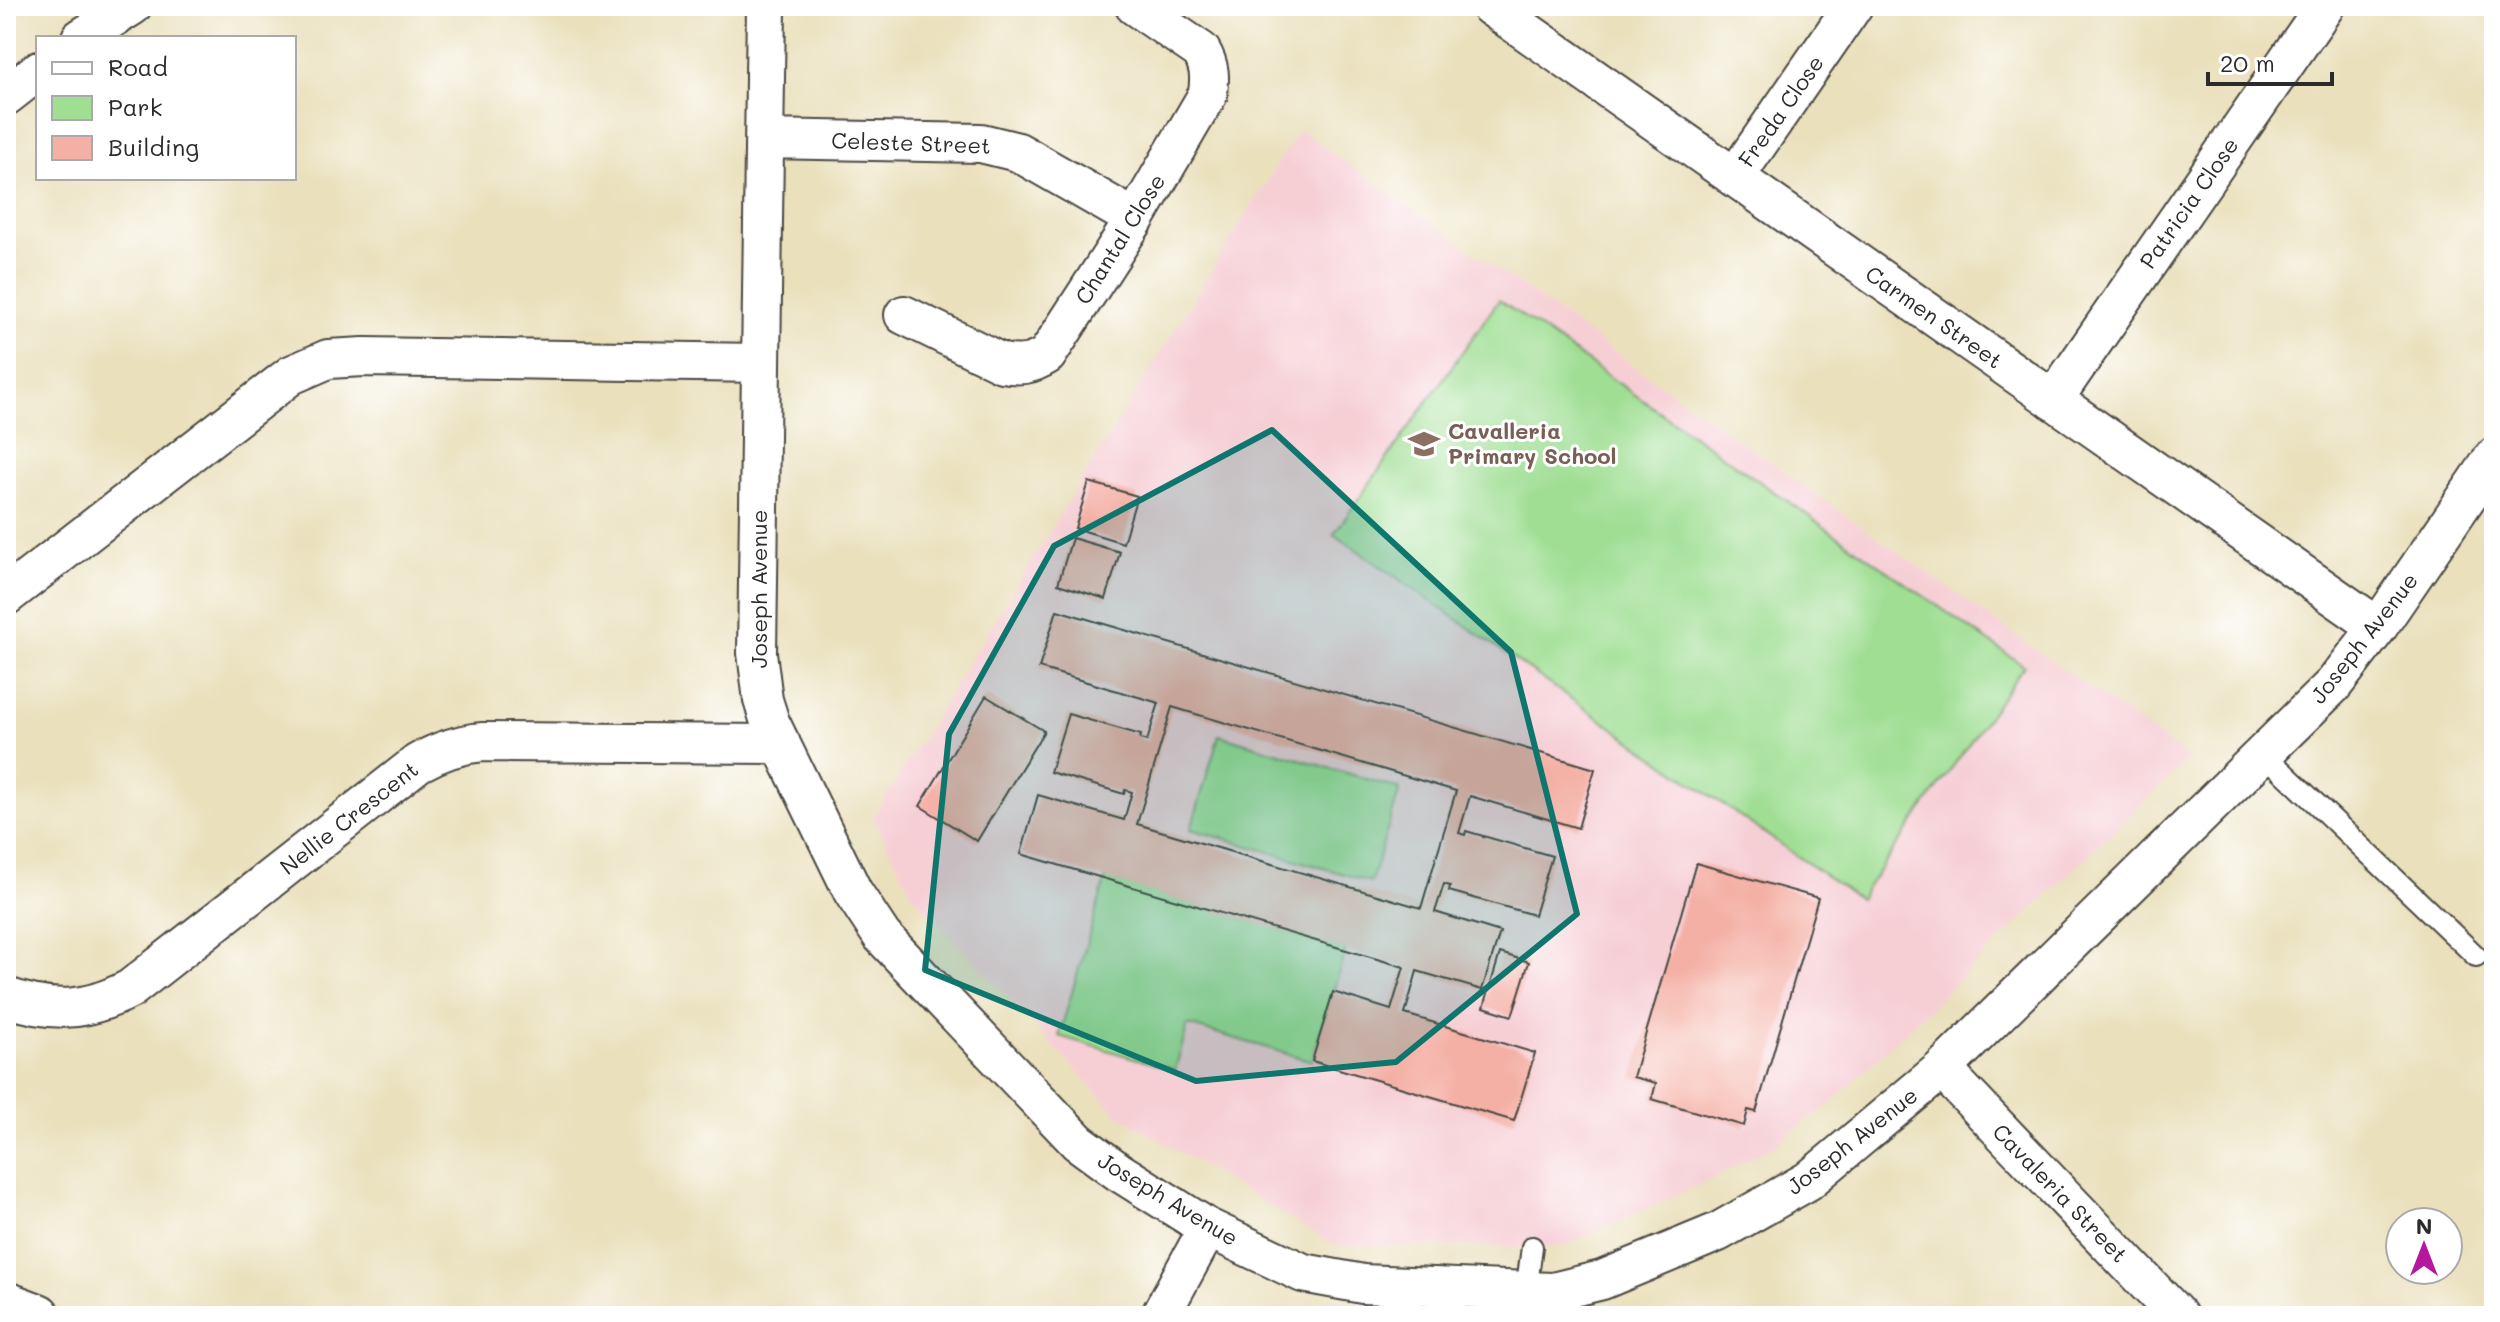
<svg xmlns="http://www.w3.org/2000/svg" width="2500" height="1322" viewBox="0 0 2500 1322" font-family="Mali,sans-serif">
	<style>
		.built { fill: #f6cfd5 }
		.green { fill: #9fde93; stroke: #65845f; stroke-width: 2 }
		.building { fill: #f4b0a5; fill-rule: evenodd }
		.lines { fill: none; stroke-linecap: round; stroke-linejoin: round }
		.service-casing { stroke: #484641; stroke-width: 24 }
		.minor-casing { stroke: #484641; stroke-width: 42 }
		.tertiary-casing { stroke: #484641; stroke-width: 48 }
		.service { stroke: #fff; stroke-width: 20 }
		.minor { stroke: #fff; stroke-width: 38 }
		.tertiary { stroke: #fff; stroke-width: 44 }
		.marked { fill: #0f766e; fill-opacity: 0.2; stroke: #0f766e; stroke-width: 6; stroke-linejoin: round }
		.labels { text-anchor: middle; stroke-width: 6; stroke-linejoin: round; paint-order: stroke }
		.street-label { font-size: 22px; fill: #2b2b2b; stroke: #fff }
		.education-label { font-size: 22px; font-weight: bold; fill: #785e54; stroke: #fff; text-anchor: start }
	</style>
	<rect width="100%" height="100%" fill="#fff"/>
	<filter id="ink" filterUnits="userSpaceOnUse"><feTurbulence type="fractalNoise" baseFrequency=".0125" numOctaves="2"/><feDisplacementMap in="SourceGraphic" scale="16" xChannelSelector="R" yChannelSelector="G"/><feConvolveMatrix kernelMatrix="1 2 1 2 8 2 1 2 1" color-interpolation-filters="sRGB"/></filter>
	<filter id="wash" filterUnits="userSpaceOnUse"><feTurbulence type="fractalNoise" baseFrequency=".006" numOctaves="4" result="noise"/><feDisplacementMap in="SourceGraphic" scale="32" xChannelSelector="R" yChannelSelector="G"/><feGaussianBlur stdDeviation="1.8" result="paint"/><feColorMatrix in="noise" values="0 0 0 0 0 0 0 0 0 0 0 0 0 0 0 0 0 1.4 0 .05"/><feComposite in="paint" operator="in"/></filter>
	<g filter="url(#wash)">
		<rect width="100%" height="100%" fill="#eae0bc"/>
		<path class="built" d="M1299,129L2189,758L1831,1103L1776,1144L1716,1177L1562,1247L1334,1245L1118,1115L914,897L873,817Z"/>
		<path class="green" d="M1499,300L2024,666L1859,899L1334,534Z
			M1219,735L1400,789L1371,882L1191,829Z
			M1106,878L1346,949L1312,1061L1188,1025L1175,1070L1059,1036Z"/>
		<g id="blocks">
			<path class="building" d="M1089,482L1137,496L1123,543L1075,528Z
				M1072,538L1120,552L1106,599L1058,584Z
				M1057,610L1595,769L1578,828L1470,796L1459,833L1465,835L1466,831L1552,856L1534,915L1449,891L1450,886L1444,884L1435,912L1500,932L1482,990L1417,971L1405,1014L1535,1053L1514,1121L1312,1061L1333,992L1391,1010L1404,967L1021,854L1038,795L1124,820L1132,792L1125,790L1124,794L1050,772L1068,714L1141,735L1140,739L1147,741L1159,703L1039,668ZM1172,707L1456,791L1421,908L1137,824Z
				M986,696L1044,731L977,841L920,806Z
				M1696,863L1818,898L1756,1112L1748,1110L1744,1126L1652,1099L1656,1083L1633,1077Z
				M1500,953L1529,962L1512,1016L1484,1007Z"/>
		</g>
	</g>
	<g filter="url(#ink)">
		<use href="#blocks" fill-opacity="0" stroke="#484641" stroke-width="2"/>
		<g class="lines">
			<defs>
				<path id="service" d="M2264,754L2476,956
					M1526,1292L1532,1247"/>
				<path id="minor" d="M766,6L757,653L763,700L770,722L853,892L882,936L1078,1142L1119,1172L1208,1228L1303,1273L1363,1284L1553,1292L1602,1280L1718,1232L1808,1181L1942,1069L2334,684L2378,627L2494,457
					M1490,6L2378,627
					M81,38L132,6
					M6,96L38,71
					M765,139L981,143L1018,152L1135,219
					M1735,177L1853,6
					M904,315L1002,363C1021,366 1031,365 1047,355L1135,219L1208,94C1210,77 1210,66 1201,51L1135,6
					M2053,400L2325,6
					M6,596L291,375L328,359L364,357L761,363
					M6,997C53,1013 85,1012 130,989L418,763C439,751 459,744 483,742L781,744
					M1942,1069L2178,1316
					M1160,1316L1208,1228"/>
				<path id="tertiary" d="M6,1304L38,1316"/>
			</defs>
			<use href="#service" class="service-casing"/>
			<use href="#minor" class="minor-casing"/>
			<use href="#tertiary" class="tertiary-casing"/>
			<use href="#service" class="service"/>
			<use href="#minor" class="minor"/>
			<use href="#tertiary" class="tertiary"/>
		</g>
	</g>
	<path class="marked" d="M1272,430L1511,652L1577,914L1396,1062L1196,1081L925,970L949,734L1054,546Z"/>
	<defs>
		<symbol id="school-bare" viewBox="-9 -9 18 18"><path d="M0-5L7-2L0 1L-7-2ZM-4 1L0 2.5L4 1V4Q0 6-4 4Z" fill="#8d6e63" stroke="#fff" stroke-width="2.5" paint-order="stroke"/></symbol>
	</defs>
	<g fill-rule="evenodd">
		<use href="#school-bare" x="1402" y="422" width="44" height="44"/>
	</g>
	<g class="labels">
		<g class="street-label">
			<text transform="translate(1781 111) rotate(-55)" y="8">Freda Close</text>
			<text transform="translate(911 143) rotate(2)" y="8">Celeste Street</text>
			<text transform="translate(2189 203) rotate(-55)" y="8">Patricia Close</text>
			<text transform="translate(1120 239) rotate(-58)" y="8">Chantal Close</text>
			<text transform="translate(1934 317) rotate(35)" y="8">Carmen Street</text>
			<text transform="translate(759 589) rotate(-90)" y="8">Joseph Avenue</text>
			<text transform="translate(2364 638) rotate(-52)" y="8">Joseph Avenue</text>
			<text transform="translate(349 818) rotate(-38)" y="8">Nellie Crescent</text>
			<text transform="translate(1852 1141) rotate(-38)" y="8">Joseph Avenue</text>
			<text transform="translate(2060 1193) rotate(46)" y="8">Cavaleria Street</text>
			<text transform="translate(1168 1199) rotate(31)" y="8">Joseph Avenue</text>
		</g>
		<g class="education-label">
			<text x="1448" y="439">Cavalleria<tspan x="1448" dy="25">Primary School</tspan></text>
		</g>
	</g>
	<rect width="2500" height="1322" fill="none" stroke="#fff" stroke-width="32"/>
	<rect x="36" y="36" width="260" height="144" fill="#ffffff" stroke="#aaaaaa" stroke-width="2"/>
	<rect x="52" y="62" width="40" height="12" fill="#ffffff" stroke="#aaaaaa" stroke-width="2"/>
	<text x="108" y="76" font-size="24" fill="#2b2b2b">Road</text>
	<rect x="52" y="96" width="40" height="24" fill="#9fde93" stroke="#aaaaaa" stroke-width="2"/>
	<text x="108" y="116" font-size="24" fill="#2b2b2b">Park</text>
	<rect x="52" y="136" width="40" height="24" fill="#f4b0a5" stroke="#aaaaaa" stroke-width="2"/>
	<text x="108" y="156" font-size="24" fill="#2b2b2b">Building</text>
	<g transform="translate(2424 1246)"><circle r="38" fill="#ffffff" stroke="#aaaaaa" stroke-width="2"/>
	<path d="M0-6L14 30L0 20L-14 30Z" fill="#b5179e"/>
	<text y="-12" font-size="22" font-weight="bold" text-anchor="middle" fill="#2b2b2b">N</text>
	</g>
	<path d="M2208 72v12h124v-12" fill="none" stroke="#2b2b2b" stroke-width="4"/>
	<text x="2220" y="72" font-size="24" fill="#2b2b2b" stroke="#ffffff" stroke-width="6" paint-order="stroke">20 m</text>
</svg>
